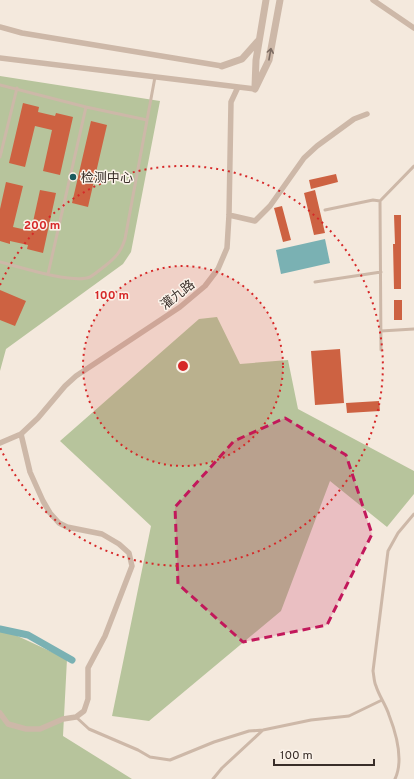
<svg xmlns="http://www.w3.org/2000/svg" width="414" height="779" viewBox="0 0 414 779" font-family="Overpass,'Noto Sans SC',sans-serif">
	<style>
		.green { fill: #b7c49c }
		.water { fill: #7ab1b3 }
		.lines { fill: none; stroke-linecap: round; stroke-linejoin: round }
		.canal { stroke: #7ab1b3; stroke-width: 7 }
		.building { fill: #cd6242 }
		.service { stroke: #cdb8a8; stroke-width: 3 }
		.minor { stroke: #cdb8a8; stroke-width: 5.5 }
		.tertiary { stroke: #cdb8a8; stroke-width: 7 }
		.oneway { stroke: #7c6c62 }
		.marked { fill: #c2185b; fill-opacity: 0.2; stroke: #c2185b; stroke-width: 3; stroke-dasharray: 8 5; stroke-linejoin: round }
		.ring { fill: none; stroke: #d62828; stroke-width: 2; stroke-dasharray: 2 4 }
		.poi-dot { fill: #1b5a5e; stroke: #fbf3ea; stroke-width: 1.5 }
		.labels { text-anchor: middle; stroke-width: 3; stroke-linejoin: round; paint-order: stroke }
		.poi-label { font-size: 13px; fill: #392e29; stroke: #fbf3ea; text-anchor: start }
		.street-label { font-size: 13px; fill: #392e29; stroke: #fbf3ea }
		.centre { fill: #d62828; stroke: #fbf3ea; stroke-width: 2 }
		.ring-label { font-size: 12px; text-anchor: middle; font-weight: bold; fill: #d62828; stroke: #fbf3ea; stroke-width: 3; stroke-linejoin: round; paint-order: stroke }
	</style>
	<rect width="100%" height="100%" fill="#f4e9dd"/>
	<path class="green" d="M0,76L160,101L131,252L123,264L6,349L0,371Z
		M217,317L240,364L288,360L298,409L414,471V494L387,527L330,481L281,611L149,721L112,716L151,526L60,441L199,319Z
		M0,631L11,633L67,659L63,736L132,779H0Z"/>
	<path class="water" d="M325,239L330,263L281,274L276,250Z"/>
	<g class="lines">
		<path class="canal" d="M0,629L28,635L72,660"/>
	</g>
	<path class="building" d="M23,103L39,107L38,112L55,116L56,113L73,117L60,175L43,171L52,130L35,126L25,167L9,163Z
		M91,121L107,125L88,207L72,203Z
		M336,174L338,182L311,189L309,180Z
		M6,182L23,186L13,227L31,231L40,190L56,193L43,253L27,249L28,245L10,241V244L0,241V209Z
		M315,190L325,233L314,235L304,193Z
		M282,206L291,240L283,242L274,208Z
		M394,215H401V289H394L393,244H395Z
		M0,290L26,301L15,326L0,320Z
		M394,300H402V320H394Z
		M340,349L344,403L315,405L311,351Z
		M379,401L380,411L347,413L346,403Z"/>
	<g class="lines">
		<path class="service" d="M0,85L86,107L147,120
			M0,157L17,88
			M325,210L373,200L380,201
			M0,262C20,267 73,284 90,277C95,274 101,269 105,266C115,258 121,252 125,239L155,77
			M48,274L86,107
			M315,282L381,272
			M381,331L414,329
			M381,350L380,201L414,166
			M76,717L89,729L138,750L150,757L170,760L214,742L249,731L263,730L311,720L349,716L382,700
			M213,779L222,768L263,730
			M395,779C404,760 396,733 389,715C386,705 379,696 376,686C374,682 374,676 373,671L388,551L398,533L414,514"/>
		<path class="minor" d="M373,0L414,28
			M0,27L22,33L222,66
			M0,58L255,89
			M229,215L255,221L270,206L304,158L317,146L354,119L367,114
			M0,443L21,434L38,418L65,386L76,376L180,307L205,286L218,269L227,248L229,215L231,102L238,87
			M0,713L8,724L26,729H40L63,719L76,717L84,711L88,699V668L105,636L132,566L129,553L119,544L102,534L67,527L59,523L50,513L43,501L30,472L21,434"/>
		<path class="tertiary" d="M222,66L242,59L259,40
			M255,87L256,60L266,0
			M255,89L269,60L280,0"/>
	</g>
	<defs><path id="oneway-shaft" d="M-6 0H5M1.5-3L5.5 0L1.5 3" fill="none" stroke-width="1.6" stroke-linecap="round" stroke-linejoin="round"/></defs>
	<use class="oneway" href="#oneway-shaft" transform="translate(270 54) rotate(-80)"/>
	<path class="marked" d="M285,418L346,455L372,534L327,625L243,642L178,584L175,507L234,441Z"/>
	<circle cx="183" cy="366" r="100" fill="#d62828" fill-opacity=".12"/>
	<g class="ring">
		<circle cx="183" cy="366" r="100"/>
		<path d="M0 285A200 200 0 1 1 0 447"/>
	</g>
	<circle class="poi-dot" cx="73" cy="177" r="4"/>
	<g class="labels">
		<g class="poi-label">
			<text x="81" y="182">检测中心</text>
		</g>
		<g class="street-label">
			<text transform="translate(177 294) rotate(-38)" y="5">灌九路</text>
		</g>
	</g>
	<circle cx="183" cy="366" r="6" class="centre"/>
	<g class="ring-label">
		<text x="42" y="229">200 m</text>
		<text x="112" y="299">100 m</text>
	</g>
	<path d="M274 759v6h100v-6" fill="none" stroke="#392e29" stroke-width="2"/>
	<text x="280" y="759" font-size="12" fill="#392e29" stroke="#fbf3ea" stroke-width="3" paint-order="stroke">100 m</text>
</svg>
